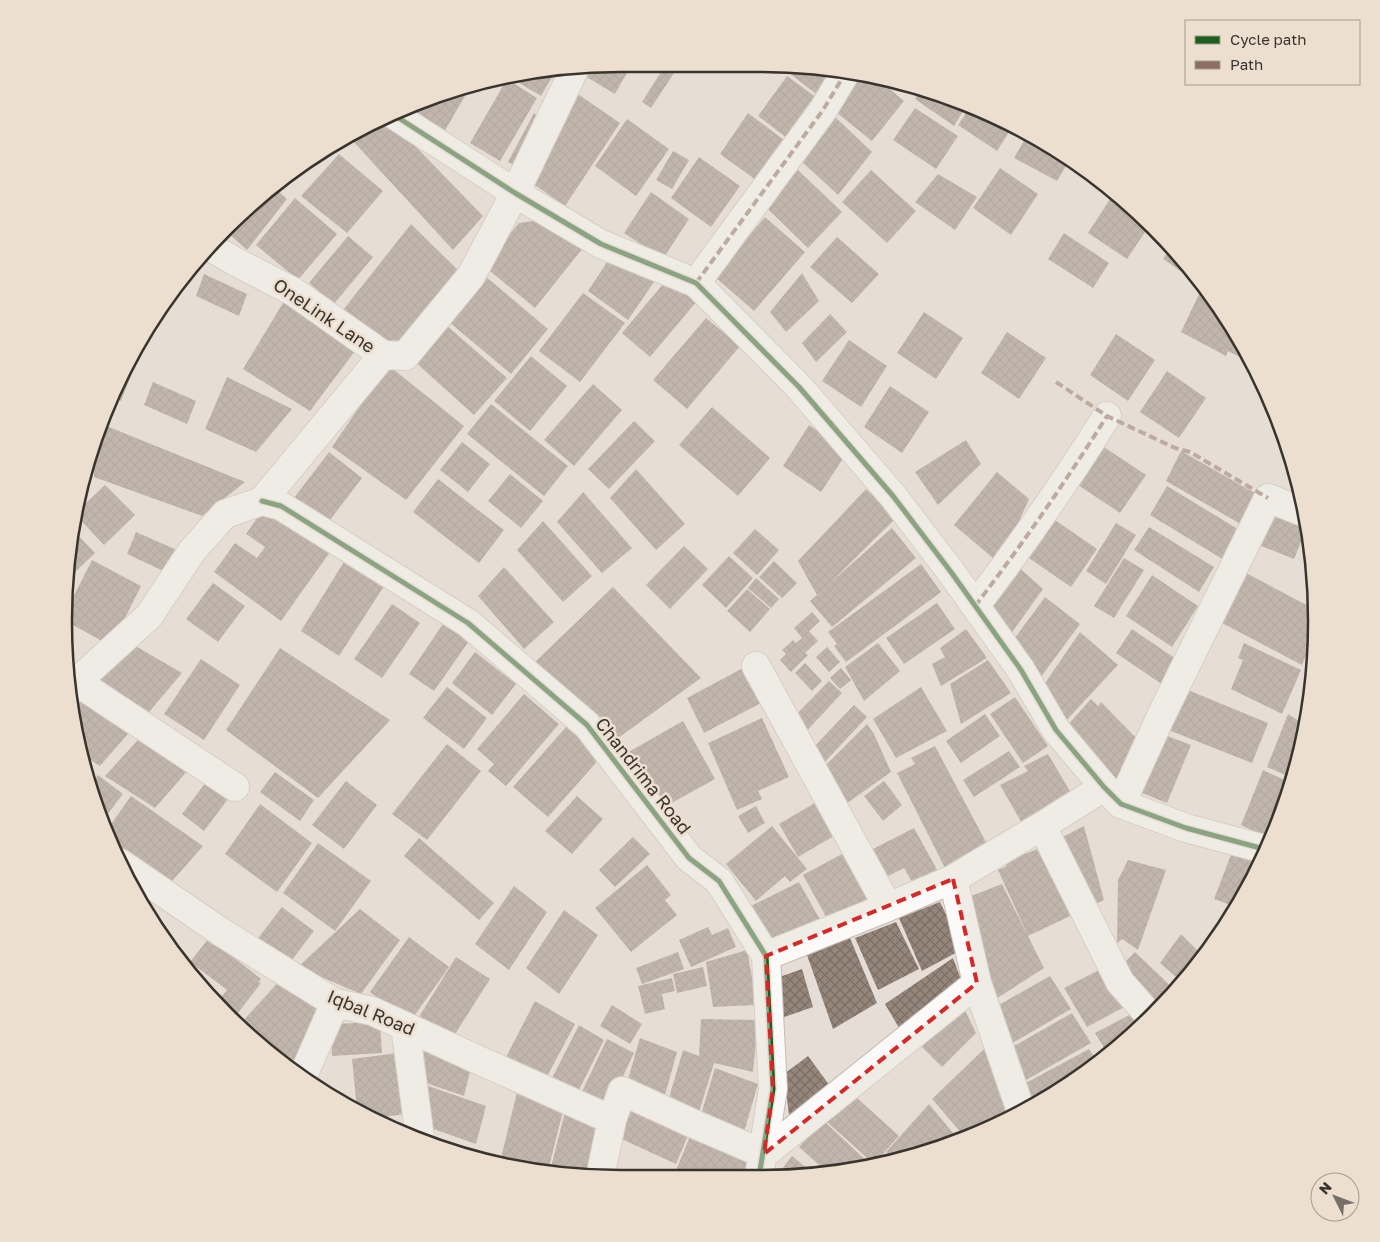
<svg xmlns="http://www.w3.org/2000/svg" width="1380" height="1242" viewBox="0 0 1380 1242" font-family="'Golos Text',sans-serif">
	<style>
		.building { fill: url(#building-cross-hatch) }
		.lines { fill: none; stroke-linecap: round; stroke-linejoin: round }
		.street-casing { stroke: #c3bcb6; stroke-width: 30 }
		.street { stroke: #fbfaf9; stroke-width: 28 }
		.quiet { stroke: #8d6e63; stroke-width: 4; stroke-dasharray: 8 4; stroke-linecap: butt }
		.cycleway-casing { stroke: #ecdfd0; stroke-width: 8 }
		.cycleway { stroke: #1b5e20; stroke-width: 5 }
		.marked { fill: none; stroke: #d62828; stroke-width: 4; stroke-dasharray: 10 6; stroke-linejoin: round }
		.labels { text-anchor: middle; stroke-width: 5; stroke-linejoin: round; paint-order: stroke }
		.street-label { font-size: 18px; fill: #39342e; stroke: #ecdfd0 }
		.rim { fill: none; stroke: #39342e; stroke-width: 2.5 }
	</style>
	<defs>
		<pattern id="building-cross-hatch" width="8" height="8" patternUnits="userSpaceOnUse" patternTransform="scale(1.25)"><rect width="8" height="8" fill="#95867b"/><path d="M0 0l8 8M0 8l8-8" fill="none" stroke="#7b6e65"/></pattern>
	</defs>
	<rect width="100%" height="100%" fill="#e6ded6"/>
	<path class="building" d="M621,64H632L615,94L585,76L590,67Z
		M666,64H671L678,67L651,108L642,102Z
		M779,65H795L841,71L820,97Z
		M556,70L541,96L511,78L513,74Z
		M861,74L874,76L904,101L872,141L832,109Z
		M787,76L817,98L787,138L758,116Z
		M507,79L537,98L500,161L470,143Z
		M469,89L443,134L413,115L418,106Z
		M572,90L620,123L565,206L529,181Z
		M920,90L967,105L954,126L915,99Z
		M971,106L1013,126L997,151L958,125Z
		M915,108L958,136L936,169L893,140Z
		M534,113L544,123L521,169L508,162Z
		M748,113L788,143L760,183L720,154Z
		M833,115L872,152L838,195L799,159Z
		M387,117L483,216L453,250L352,140L361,130L375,121Z
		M627,119L669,149L636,196L595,166Z
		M1028,134L1038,139L1069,161L1057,181L1014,158Z
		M673,151L689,160L672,189L656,180Z
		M339,154L383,191L347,233L301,196Z
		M699,157L740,186L711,227L671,198Z
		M1000,168L1038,194L1011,235L973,208Z
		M798,170L842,212L808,248L766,207Z
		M871,170L916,211L887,243L842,202Z
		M938,174L977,197L955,230L915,202Z
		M274,187L287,199L247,250L228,233Z
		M651,192L689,219L663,259L624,233Z
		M1114,193L1127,202L1149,226L1127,259L1088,233Z
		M295,198L337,234L298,280L256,245Z
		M765,217L805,252L754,311L714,276Z
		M548,219L583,248L535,308L484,266L519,223Z
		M411,224L461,273L397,350L343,310Z
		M1064,233L1109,263L1093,288L1048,259Z
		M348,236L373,257L334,304L309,283Z
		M837,237L879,274L852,303L810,267Z
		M1170,249L1201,282L1203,284L1202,286L1163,259Z
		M615,250L656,279L628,320L588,291Z
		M802,273L819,301L786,332L770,312Z
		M204,274L247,294L239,316L196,296Z
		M485,276L548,329L511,374L448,321Z
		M669,277L697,301L650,357L622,333Z
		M583,293L625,323L580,382L539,351Z
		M1199,294L1214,302L1252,363L1228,351L1226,356L1181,332Z
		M286,298L358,347L310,411L243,369Z
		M166,302L159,324L154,322Z
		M924,312L963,338L936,379L897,353Z
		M830,314L847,332L816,362L802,343Z
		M706,318L740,346L687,409L653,380Z
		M446,325L507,378L474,415L414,361Z
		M1007,332L1046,358L1019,399L981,373Z
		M1116,334L1155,360L1128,401L1090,375Z
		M146,335H147L121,401L114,397L121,375Z
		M849,340L887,366L861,407L822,381Z
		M531,356L567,386L530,431L494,401Z
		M388,365L464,426L406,500L332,447Z
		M1167,371L1206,398L1179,438L1140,412Z
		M227,377L292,409L256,452L205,429Z
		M153,382L196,401L187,424L144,405Z
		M593,384L622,410L574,466L544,440Z
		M890,386L929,412L902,453L864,427Z
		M491,404L568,466L544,496L467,434Z
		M712,407L770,458L738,496L679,445Z
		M634,421L655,441L609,489L588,469Z
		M104,425L245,482L202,516L94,477V456Z
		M809,425L848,451L821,492L783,466Z
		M966,440L981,464L938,505L915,472Z
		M462,442L490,464L468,492L440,470Z
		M1101,445L1146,475L1120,513L1075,483Z
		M1181,451L1260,496L1244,526L1166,481Z
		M329,452L362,478L327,524L294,498Z
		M636,469L685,524L656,550L610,498Z
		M997,472L1029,499L1000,564L954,525Z
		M510,474L543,501L521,528L488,501Z
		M438,479L504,530L479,563L413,512Z
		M105,485L135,515L104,545L75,514Z
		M1167,486L1241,531L1224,560L1150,515Z
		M866,489L896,518L830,583L892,528L916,558L832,627L810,601L817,595L798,561Z
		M583,492L632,548L602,573L557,522Z
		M266,505L330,552L281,621L214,572L235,543L257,558L265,547L246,534Z
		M1269,513L1306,527V530L1294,559L1256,544Z
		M1052,518L1097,549L1071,587L1026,556Z
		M543,521L592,576L563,602L517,550Z
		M1116,523L1136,535L1106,584L1086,571Z
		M1149,527L1214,567L1199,592L1134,550Z
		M755,529L779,550L757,575L733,553Z
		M73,530L95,553L68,579L69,571Z
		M136,532L179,551L170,574L127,554Z
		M684,546L708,569L670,609L646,585Z
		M729,556L753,578L726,608L702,585Z
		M347,557L386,583L339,656L301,631Z
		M1124,558L1144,570L1114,618L1094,606Z
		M92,560L141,586L111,646L64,620V615Z
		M774,561L797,583L782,598L759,577Z
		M1014,563L1043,589L1008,638L983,609Z
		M921,564L941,592L846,662L834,646L837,644L828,632Z
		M504,567L554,622L524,649L478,596Z
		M1246,573L1314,609L1313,640L1302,665L1222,623Z
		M1152,575L1198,606L1172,647L1126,616Z
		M756,578L779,599L771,608L748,588Z
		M213,583L245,606L218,642L186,619Z
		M613,587L701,678L614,741L535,662Z
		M747,589L770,609L750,632L727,611Z
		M1045,597L1080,624L1035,685L1009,646Z
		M937,603L955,629L904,664L886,638Z
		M392,604L420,623L382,678L354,659Z
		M812,612L820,621L809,631L818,641L805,653L808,655L791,672L780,660L786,654L782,650L793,640L796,643L802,638L794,628Z
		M443,624L469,641L434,691L409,674Z
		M966,629L987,658L941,686L932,664L945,657L940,648Z
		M1132,629L1179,661L1163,685L1116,653Z
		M1080,632L1118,665L1063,724L1041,689Z
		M878,643L900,671L864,701L845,667Z
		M1244,643L1301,670L1282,714L1231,689L1243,660L1238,658Z
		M132,644L182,673L149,712L99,681Z
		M827,647L840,662L829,672L816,657Z
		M280,648L390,720L318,798L226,730Z
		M475,652L516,684L492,715L452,683Z
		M201,659L240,685L204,740L164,714Z
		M988,660L1011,693L961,724L950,684Z
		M805,663L822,681L812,691L795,673Z
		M743,668L761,703L704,733L687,698Z
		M841,668L851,680L840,689L830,678Z
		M829,681L842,693L802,736L788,723Z
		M447,687L487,718L464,749L423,718Z
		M921,687L947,731L896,758L873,719Z
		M1183,688L1268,723L1252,763L1166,729Z
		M524,694L559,724L506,786L488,771L494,764L477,749Z
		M1015,697L1048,746L1023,763L990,714Z
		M84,698L134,727L100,766L81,754L75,707Z
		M1091,699L1098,706L1101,702L1139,741L1129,752L1135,757L1112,785L1065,728Z
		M854,705L867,717L823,764L810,751Z
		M985,714L1000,736L961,763L946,741Z
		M1288,714L1304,724L1292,778L1267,767Z
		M762,718L789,777L758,791L762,799L737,810L708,743Z
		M683,721L715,779L657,811L625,754Z
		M867,724L874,734L891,772L843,806L821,770Z
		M566,727L601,757L548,817L513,787Z
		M1160,733L1191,745L1167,803L1137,791Z
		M138,740L189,769L155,808L105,776Z
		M447,744L481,771L427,840L392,814Z
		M935,746L987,844L945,868L897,773L915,764L911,758Z
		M1009,751L1020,767L974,797L963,780Z
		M1048,754L1074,798L1023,825L1000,785L1028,771L1024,766Z
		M1263,770L1291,783L1287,800L1270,836L1262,835L1241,825Z
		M275,772L314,800L300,821L260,792Z
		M98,775L123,794L103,820L90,785Z
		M209,778L231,795L204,831L182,814Z
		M346,781L377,805L344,849L312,825Z
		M884,781L902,805L883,821L864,796Z
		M131,796L203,846L167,887L115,852L107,830Z
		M577,796L603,819L572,854L545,831Z
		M820,800L839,833L798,857L779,824Z
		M260,804L312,843L277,892L225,854Z
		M756,806L765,823L748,833L738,816Z
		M772,826L807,869L790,882L785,876L756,901L726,864Z
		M1084,826L1104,900L1028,936L998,870L1007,866L1005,862L1045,846Z
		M914,828L940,875L915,887L904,868L878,881L863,854Z
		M633,837L650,854L615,887L599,870Z
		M419,838L494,903L479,920L404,856Z
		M318,843L371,881L335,931L283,893Z
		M1232,852L1259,861L1241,900L1236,907L1214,899Z
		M842,854L874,906L830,924L803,875Z
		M1128,860L1166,870L1138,950L1122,939L1117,943L1118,880Z
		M647,865L671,895L665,900L677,915L631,952L595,908Z
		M799,882L823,925L773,949L749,907Z
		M1002,884L1044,968L993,1001L961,900Z
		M514,886L547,912L509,970L475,944Z
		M940,902L963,949L922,971L899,918Z
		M282,907L314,931L288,965L256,941Z
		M360,909L400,940L361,994L298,967Z
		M564,910L598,935L559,994L526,968Z
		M896,922L919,969L878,990L855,938Z
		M708,927L712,935L728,928L736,947L691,967L679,940Z
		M1181,934L1202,955L1182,982L1160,963Z
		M409,937L449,967L410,1022L370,992Z
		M209,938L261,979L258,982L261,983L234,1018L217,1002L227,990L190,962Z
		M850,938L877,1003L833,1029L807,955Z
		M747,950L757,1005L713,1007L706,962Z
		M678,952L684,969L642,984L636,968Z
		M1135,952L1176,991L1154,1011L1119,968Z
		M456,957L490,979L450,1042L417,1020Z
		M953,958L965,990L902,1033L885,1004Z
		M703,967L707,986L677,993L673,974Z
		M1105,967L1128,1005L1087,1027L1064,988Z
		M802,969L813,1007L773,1021L771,980Z
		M1050,976L1071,1009L1009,1045L997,1006Z
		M283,977L327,1005L291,1065L269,1051L240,1024Z
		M672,978L675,991L662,994L665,1009L645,1014L638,986Z
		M535,1001L575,1024L543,1084L504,1061Z
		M612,1005L642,1024L630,1044L600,1026Z
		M963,1006L976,1033L942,1067L922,1047Z
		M1139,1010L1144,1020L1108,1054L1095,1033Z
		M1072,1013L1091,1043L1026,1080L1007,1050Z
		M701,1019L758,1020L753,1072L714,1063L697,1119L666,1108L683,1050L699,1056Z
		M380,1022L382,1053L332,1056L331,1024Z
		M579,1025L604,1040L575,1098L549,1084Z
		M640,1038L677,1052L662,1106L626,1086Z
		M607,1039L634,1053L605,1115L578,1100Z
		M417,1046L472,1064L464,1096L420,1081Z
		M984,1049L1015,1112L1005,1121L964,1136L932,1099Z
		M1089,1049L1098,1063L1030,1105L1024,1084Z
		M397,1053L411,1113L372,1119L357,1110L352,1059Z
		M808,1056L830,1086L789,1115L784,1074Z
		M715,1068L758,1084L740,1146L696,1131Z
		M417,1082L486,1106L476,1144L422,1125Z
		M518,1088L565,1103L548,1171L529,1168L501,1158Z
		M626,1096L692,1126L676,1164L617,1137Z
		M856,1097L899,1136L874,1164L827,1122Z
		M929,1104L958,1139L903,1159L896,1160L886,1152Z
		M566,1108L606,1121L592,1177H584L550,1171Z
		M823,1120L871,1165L827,1172L799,1147Z
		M691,1134L751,1162L745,1177H691L676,1170Z
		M460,1149L491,1161V1162L477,1159L458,1152Z
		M792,1156L814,1174L795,1177H784L779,1173Z"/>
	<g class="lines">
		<defs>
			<path id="street" d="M394,115L515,193L601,244L696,283L799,387L893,496L951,572L1021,670L1056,730L1104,787L1121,804L1186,828L1264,849
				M212,248L236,262L294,292L383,355
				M696,283L823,110L846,72
				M262,501L281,506L468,623L587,725L689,858L719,881L766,956L773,1089L759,1177
				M975,606C1022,545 1066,481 1107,416
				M756,666L888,907
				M77,682L235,787
				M72,686L149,616L192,551L225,514L262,501L383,355L405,356L471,276L515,193L575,68
				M1121,804L1161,716L1268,498L1303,512
				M1042,826L1120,982L1149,1015
				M120,863L221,932L335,1003L372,1011L474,1058L612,1120
				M953,879L977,983L1021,1111
				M766,956L888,907L953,879L1042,826L1104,787
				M405,1026L420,1138
				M303,1076L335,1003
				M600,1177L612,1120L622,1091L694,1124L764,1154L977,983"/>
		</defs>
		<use href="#street" class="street-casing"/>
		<use href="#street" class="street"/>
		<path class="quiet" d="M696,283L823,110L846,72
			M1056,382L1107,416L1175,448L1190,452L1268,498
			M975,606C1022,545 1066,481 1107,416"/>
		<defs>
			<path id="cycleway" d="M394,115L515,193L601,244L696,283L799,387L893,496L951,572L1021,670L1056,730L1104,787L1121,804L1186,828L1264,849
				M262,501L281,506L468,623L587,725L689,858L719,881L766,956L773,1089L759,1177"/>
		</defs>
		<use href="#cycleway" class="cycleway-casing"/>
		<use href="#cycleway" class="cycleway"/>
	</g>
	<path d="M0 0H1380V1242H0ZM953,879L977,983L764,1154L773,1089L766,956Z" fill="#e6ded6" fill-opacity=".55" fill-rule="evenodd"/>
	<path class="marked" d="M953,879L977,983L764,1154L773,1089L766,956Z"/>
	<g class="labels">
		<g class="street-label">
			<text transform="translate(324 316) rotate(34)" y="6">OneLink Lane</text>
			<text transform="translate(643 776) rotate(52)" y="6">Chandrima Road</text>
			<text transform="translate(371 1013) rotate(22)" y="6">Iqbal Road</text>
		</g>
	</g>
	<path d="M0 0H1380V1242H0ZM620 72H760A548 548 0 0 1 1308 620V622A548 548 0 0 1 760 1170H620A548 548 0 0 1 72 622V620A548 548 0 0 1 620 72Z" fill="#ecdfd0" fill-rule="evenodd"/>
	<path class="rim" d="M620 72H760A548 548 0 0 1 1308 620V622A548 548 0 0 1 760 1170H620A548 548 0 0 1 72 622V620A548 548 0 0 1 620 72Z"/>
	<rect x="1185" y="20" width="175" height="65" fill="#ecdfd0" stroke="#a49b8f"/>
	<rect x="1195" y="36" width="25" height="8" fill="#1b5e20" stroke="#a49b8f"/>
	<text x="1230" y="45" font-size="15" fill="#39342e">Cycle path</text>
	<rect x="1195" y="61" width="25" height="8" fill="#8d6e63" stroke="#a49b8f"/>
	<text x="1230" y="70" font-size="15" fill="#39342e">Path</text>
	<g transform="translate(1335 1197) rotate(312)"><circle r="24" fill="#ecdfd0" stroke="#a49b8f"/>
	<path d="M0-4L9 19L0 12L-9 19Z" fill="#767069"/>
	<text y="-8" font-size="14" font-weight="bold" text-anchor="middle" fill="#39342e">N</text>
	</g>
</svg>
